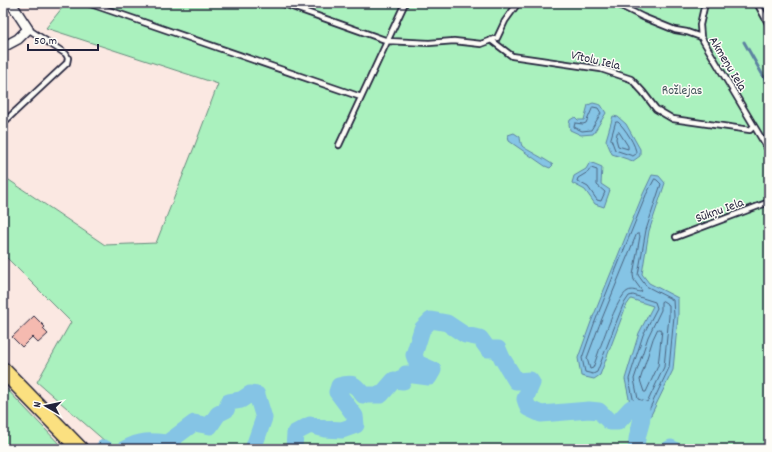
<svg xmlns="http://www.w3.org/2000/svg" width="772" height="452" viewBox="0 0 772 452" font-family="Dekko,sans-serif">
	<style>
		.green { fill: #aaf1be; stroke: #668a7c }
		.water { fill: #85c4e5; stroke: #5d83a1 }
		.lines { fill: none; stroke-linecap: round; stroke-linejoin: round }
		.shore { stroke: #4a637f; stroke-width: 1 }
		.stream { stroke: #5d83a1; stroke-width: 3 }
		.river { stroke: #85c4e5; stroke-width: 17 }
		.building { fill: #f5bab0; stroke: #22223b }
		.lane-casing { stroke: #22223b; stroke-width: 8 }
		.street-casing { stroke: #22223b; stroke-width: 12 }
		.primary-casing { stroke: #22223b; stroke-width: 18 }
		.lane { stroke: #fdfcf7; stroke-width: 4.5 }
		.street { stroke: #fdfcf7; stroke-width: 9 }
		.primary { stroke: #fbe080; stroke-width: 15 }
		.labels { text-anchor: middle; stroke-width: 3; stroke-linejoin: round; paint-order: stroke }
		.street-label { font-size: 13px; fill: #22223b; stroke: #fdfcf7 }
		.park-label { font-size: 13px; fill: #44565c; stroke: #fdfcf7 }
	</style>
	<rect width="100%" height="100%" fill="#fbe8e2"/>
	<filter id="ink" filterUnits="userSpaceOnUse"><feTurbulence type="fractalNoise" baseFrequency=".025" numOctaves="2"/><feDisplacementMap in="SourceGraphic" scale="8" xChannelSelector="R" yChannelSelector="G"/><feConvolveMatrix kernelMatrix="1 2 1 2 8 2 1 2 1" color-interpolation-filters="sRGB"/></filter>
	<g filter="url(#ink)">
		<path class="green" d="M66,3H769V449H114L37,382L71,322L3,254V176L105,245L156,243L195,145L218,84L46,28Z
			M3,385L64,449H3Z"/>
		<path class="water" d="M593,103L601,105L606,113L593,134L581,135L570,130L569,124L570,120L575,117L578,120H584L588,105Z
			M613,116L618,117L626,124L640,149V156L633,161L612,154L606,140Z
			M514,133L520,137C520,139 521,143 522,146C525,149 547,160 553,165L550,168L545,166L509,141L508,135Z
			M590,162L602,167L601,184L610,190L604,207L595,204L585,190L572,183L574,176L586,169Z
			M652,175L659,176L665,183L649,231L642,274L649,283L678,298V316L673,370L651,415L643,418L641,409L631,408L625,379L639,333L653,306L631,299L626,306L600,375L594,379L581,376L578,358L591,322L643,194Z"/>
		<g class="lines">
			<path class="shore" d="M593,107L598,108L601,113L591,130L582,131L574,127L575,123L583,124L586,123L592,109Z
				M616,122H618C624,127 637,146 636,154L633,156L615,150L611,139Z
				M619,132L628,146V149L618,146L616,139L617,133Z
				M591,168L597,170V185L605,192L601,201L597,200L588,187L577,181L578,178L588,172Z
				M655,179L657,180L661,184L646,230L638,275L646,286L673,300L674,316L669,368L649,410L647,412L643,406L634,403L629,379L643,335L657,308L655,302L633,295L629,296L623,305L597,372L593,374L585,372L582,358L594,324L646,195Z
				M637,234H639L640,236L633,275L634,280L642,291L640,292C636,291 632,289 628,291C617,295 598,354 593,368L590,369L587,358L599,326Z
				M663,301L669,305V316L664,367L648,401L646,402L638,399L634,379L648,337L661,310V302Z
				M658,329H660L662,330L658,366L646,392H644L640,380L653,339Z"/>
			<path class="stream" d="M744,42L769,86"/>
			<path class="river" d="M104,448L106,449
				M125,449C141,440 150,441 167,443L194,423L210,426L218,414L226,410L229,402L241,400L250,394L257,395L264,418L253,449
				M294,449L295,433L310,425L325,429L342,430L356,425L355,416L337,392L339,386C353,382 355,384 363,395H381L394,380L403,381L406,374L429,377L433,370L417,363L414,355L422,329L431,320L447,323L465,335L480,338L488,349H498L502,358L516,381L530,380L532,383L525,399L528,408L541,414L589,410L599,411L610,422H618L631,408L641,409C645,424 634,434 637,449
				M669,449L671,448L673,449"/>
		</g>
		<path class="building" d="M34,316L45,327L43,329L48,334L38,343L32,337L22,347L12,337Z"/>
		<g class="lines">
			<defs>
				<path id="lane" d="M88,3L361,97
					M281,3L388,41L429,43L454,41L481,44L497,38L505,21L518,3
					M615,3L643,17L675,30L687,32L701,37
					M705,3L700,25L701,37L769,151
					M757,3L769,25
					M491,40L512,56L601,69L631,79L643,92L656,109L673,119L750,130L754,126
					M3,123L67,63L68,58L66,54L28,29
					M339,145L405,3
					M676,237L769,202"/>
				<path id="street" d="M3,47L18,39L28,29L11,3"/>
				<path id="primary" d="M3,370L80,449"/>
			</defs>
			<use href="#lane" class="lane-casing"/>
			<use href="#street" class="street-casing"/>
			<use href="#primary" class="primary-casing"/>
			<use href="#lane" class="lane"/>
			<use href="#street" class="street"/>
			<use href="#primary" class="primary"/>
		</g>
	</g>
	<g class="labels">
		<g class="street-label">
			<text transform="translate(596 59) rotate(13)" y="5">Vītolu Iela</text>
			<text transform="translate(729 63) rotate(59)" y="5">Akmeņu Iela</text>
			<text transform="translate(719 209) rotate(-20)" y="5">Sūkņu Iela</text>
		</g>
		<g class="park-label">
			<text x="682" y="94">Rožlejas</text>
		</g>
	</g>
	<rect width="772" height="452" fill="none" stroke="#fdfcf7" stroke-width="16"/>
	<rect x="8" y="8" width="756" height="436" fill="none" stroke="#22223b" stroke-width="1.5" filter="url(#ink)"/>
	<g transform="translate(46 406) rotate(279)" stroke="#fdfcf7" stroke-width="3" paint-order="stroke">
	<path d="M0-3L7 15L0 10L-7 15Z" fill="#22223b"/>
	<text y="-6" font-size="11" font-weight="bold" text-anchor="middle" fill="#22223b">N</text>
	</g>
	<path d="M28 44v6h70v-6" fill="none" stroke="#22223b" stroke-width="2"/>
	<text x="34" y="44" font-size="12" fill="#22223b" stroke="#fdfcf7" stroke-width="3" paint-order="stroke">50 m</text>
</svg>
